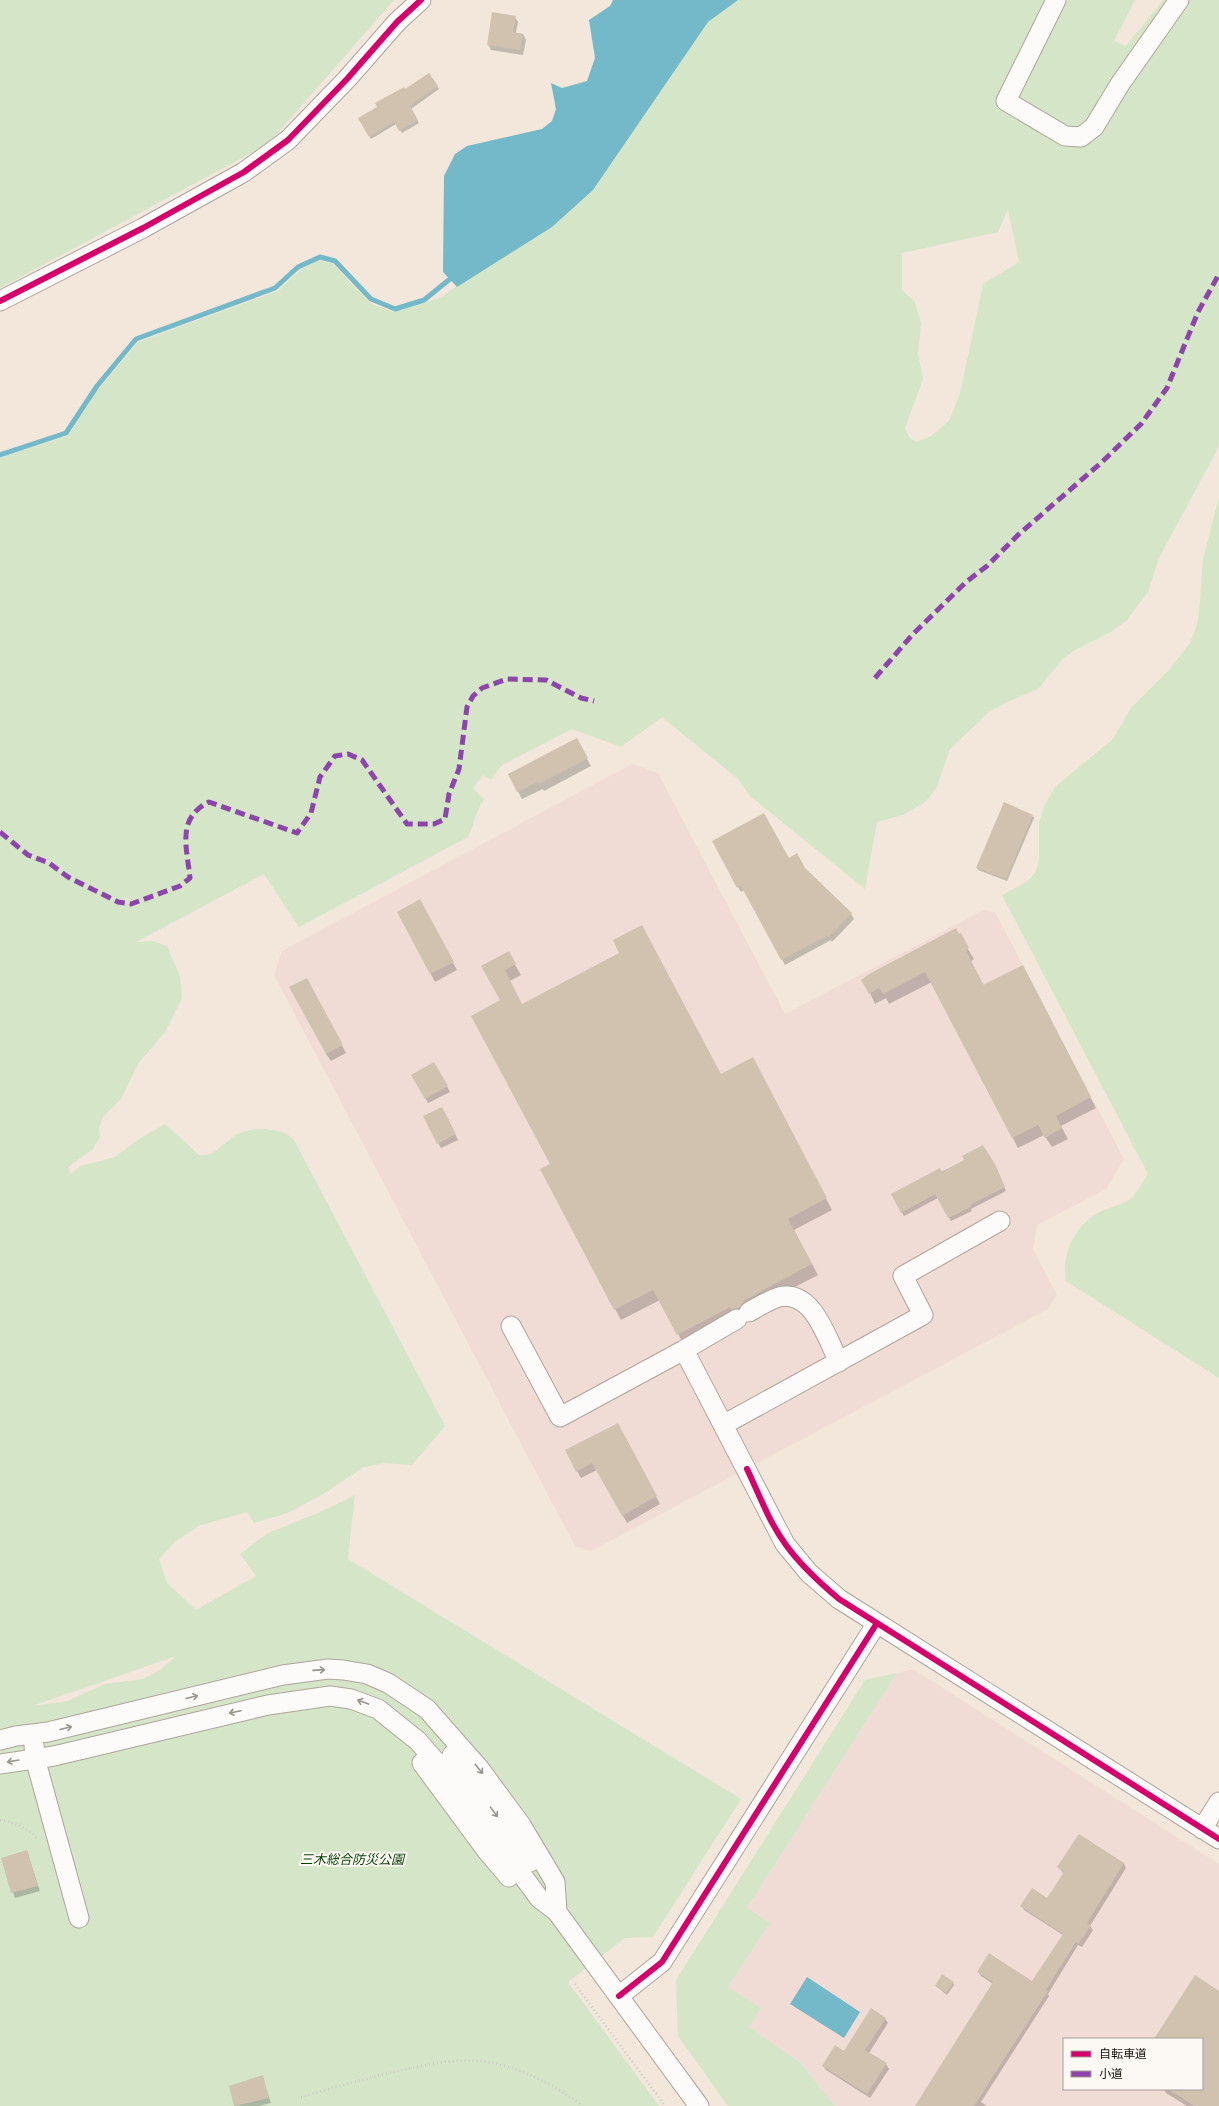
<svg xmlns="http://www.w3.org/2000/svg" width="1219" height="2106" viewBox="0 0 1219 2106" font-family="Bitter,'Noto Sans JP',serif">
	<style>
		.commercial { fill: #f0dcd4; fill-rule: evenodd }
		.green { fill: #d5e5c8; fill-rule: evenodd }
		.water { fill: #73b9c9 }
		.shadow { fill: #0003 }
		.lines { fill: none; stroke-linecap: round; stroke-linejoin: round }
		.stream { stroke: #73b9c9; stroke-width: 5 }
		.building { fill: #d0c2af }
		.minor-casing { stroke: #ada49b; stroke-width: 21 }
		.path { stroke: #cdcac5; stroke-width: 2.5; stroke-dasharray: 1 3; stroke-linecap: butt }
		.minor { stroke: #fdfbf9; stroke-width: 19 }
		.quiet { stroke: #8e44ad; stroke-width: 5; stroke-dasharray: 10 5; stroke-linecap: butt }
		.cycleway-casing { stroke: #fcf8f3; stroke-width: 8 }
		.cycleway { stroke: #d6006c; stroke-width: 6 }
		.oneway { stroke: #97938e }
		.labels { text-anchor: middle; stroke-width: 4; stroke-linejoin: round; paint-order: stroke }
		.park-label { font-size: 13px; font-style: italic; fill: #043f01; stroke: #fcf8f3 }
	</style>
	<rect width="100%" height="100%" fill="#f2e7da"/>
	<path class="commercial" d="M632,764L658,773L785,1014L984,910L995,912L1124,1159L1106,1189L1037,1225L1033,1249L1057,1295L1048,1309L591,1551L575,1546L274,975L282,951Z
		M913,1669L1219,1864V2106H835L801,2063L749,2027L728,1987L770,1923L747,1908L897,1673ZM1064,2039H1202V2089H1064Z"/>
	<path class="green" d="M0,0H394L268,144L0,288Z
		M738,0H1135L1114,41L1126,46L1163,0H1219V443L1216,452L1159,558L1148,592L1127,620L1111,632L1073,651L1062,660L1038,689L1007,702L989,712L950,749L936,789L926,801L903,815L877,822L865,889L750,796L738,779L662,717L621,747L572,729L502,765L491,780L483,775L473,788L484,799C476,811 474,824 468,837L299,927L264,874L136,942L153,941L167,946L180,977L182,998L165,1032L138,1064L121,1099L103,1117L99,1128L100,1137L93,1149L68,1167L71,1174L80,1166L115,1157L139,1139L165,1124L199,1155C214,1158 224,1142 236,1135C247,1129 260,1128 272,1130C282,1131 287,1133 294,1140L445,1426L412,1465L385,1463L364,1467L322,1495L287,1513L254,1523L247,1512L198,1526L176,1541L159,1559L167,1583L196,1610L256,1576L240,1554L268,1533L316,1514L355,1495L348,1559L741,1799L653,1937L625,1938L568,1982L659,2106H0V458L68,436L97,391L138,342L278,291L300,270L318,260L333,264L370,303L393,312L440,298L593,190L708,22ZM1008,209L1019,262L983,284L960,394L949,421L931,436L916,442L909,437L905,428L923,379L918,354L921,323L915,302L902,290V253L998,232ZM176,1656L160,1670L143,1679L105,1684L67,1701L32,1706Z
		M1219,497V1378L1066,1281C1061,1252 1076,1222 1104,1210C1111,1207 1120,1205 1127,1201C1135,1197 1143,1182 1148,1174L1002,895L1028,881L1035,873L1038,866L1039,856V823L1044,806L1055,787L1113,739L1131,708L1169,670L1190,643L1197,624L1199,612L1203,559Z
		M897,1673L747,1908L770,1923L728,1987L761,2008L749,2027L801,2063L835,2106H728L678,2036L676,1980L865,1680Z"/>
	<path class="water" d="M613,0H738L708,22L593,190L552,227L457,287L443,272L444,176L455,154L467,146L542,129L552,121L556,109L551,83L562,88L587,81L595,58L589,20L610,6Z
		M807,1977L860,2012L844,2038L790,2004Z"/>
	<path class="shadow" d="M515,17L518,22L516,33L523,34L526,40L523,55L491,50L488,44Z
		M437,86L439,89L411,109L419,123L402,133L396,124L371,139L359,119L404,90Z
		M576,739L591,766L544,791L543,789L522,799L509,775Z
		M1033,816L1034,818L1007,881L978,870L977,868Z
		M713,841L788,859L805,869L851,914L854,919L832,942L831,940L785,965L744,890L741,892Z
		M424,909L457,970L435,982L398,912Z
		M959,935L974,959L971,961L984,986L1028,976L1096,1108L1061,1126L1068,1139L1052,1147L1044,1135L1018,1148L932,982L889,1004L886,998L875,1004L870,993Z
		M514,963L521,975L510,981L522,1005L721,1075L758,1070L832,1210L794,1230L818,1275L684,1345L660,1300L621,1320L541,1170L551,1164L501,1001L483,966Z
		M311,987L346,1053L331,1061L326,1054Z
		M434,1063L450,1092L428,1103L413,1075Z
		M445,1113L458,1140L441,1148L438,1143Z
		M965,1161L996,1168L1006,1191L971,1209L972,1211L951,1221L938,1198L904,1216L892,1194Z
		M622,1432L660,1504L627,1523L597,1470L581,1478L577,1471Z
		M1079,1835L1124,1864L1126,1868L1090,1926L1093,1930L1082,1947L1078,1945L1048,1994L1049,1996L981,2102L987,2106H916L993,1984L981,1976L978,1972L1033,1983L1063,1935L1024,1910L1022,1906L1048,1899L1064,1874L1058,1867Z
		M27,1851L40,1891L15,1898L2,1859Z
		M953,1982L954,1985L947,1995L936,1986Z
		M1219,1992V2106H1187L1166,2093L1164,2089H1202V2039H1155Z
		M885,2018L888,2023L869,2053L886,2064L889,2069L870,2098L826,2070L823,2066L845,2053Z
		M262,2077L271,2103L259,2106H235L230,2086Z"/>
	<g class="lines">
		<path class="stream" d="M0,455L66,433L97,386L136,339L275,288L298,267L320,257L335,261L371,299L395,309L424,300L450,279"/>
	</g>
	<path class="building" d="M492,12L516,16L513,32L523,34L520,50L487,45Z
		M429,73L438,86L410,106L418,120L399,131L394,122L369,137L358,118L377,107L375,103L404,87L405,89Z
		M577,738L588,758L539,784L538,782L517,792L508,774Z
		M1004,802L1033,815L1006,879L976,868Z
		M764,813L789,858L797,853L805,868L852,913L829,937L827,936L781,960L741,886L737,888L712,841Z
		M420,899L454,962L430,974L397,912Z
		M642,925L721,1074L753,1057L827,1198L788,1219L812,1264L743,1301L744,1302L739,1308L731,1310L730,1307L677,1335L653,1290L614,1310L540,1169L550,1164L471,1016L500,1000L481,966L509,951L516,964L505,970L522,1004L619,953L613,940Z
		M956,928L959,934L961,933L969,948L966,950L983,985L1023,965L1091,1097L1056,1116L1062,1128L1045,1138L1038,1125L1012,1138L925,972L883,994L879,988L869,994L861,980L871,973Z
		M307,978L343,1045L326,1054L289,987Z
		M434,1062L448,1086L425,1099L411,1075Z
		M442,1107L456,1134L437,1144L423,1116Z
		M983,1145L995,1164L1005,1187L970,1205L971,1207L948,1218L935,1194L901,1213L891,1194L940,1168L942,1172L964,1160L962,1156Z
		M618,1423L657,1496L622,1516L592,1463L576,1472L565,1450Z
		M1079,1834L1124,1863L1087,1923L1091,1925L1079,1944L1076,1942L1046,1990L1048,1991L974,2106H915L993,1982L977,1972L989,1953L1032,1981L1063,1934L1020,1906L1032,1888L1047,1898L1064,1872L1057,1867Z
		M27,1850L38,1886L11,1893L1,1858Z
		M942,1974L954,1982L946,1993L935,1986Z
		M1195,1975L1219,1991V2106H1194L1168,2089H1202V2039H1154Z
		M871,2008L886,2018L865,2050L887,2063L867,2094L822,2066L835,2045L844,2051Z
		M263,2075L269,2098L234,2106L229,2086Z"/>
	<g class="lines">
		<defs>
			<path id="minor" d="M1056,0L1006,101L1065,136L1081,137L1094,127L1120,84L1179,0
				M0,301L143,228L244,172L288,140L347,79L397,22L421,0
				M749,1312C758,1307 769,1300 779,1297C813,1289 827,1339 839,1362
				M511,1326L560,1417L684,1350L785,1544L809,1573L839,1599L1219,1839
				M684,1350L737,1319
				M723,1425L923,1315L903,1276L1000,1221
				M0,1740L16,1736L48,1732L283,1675L328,1669L343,1670L367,1674L388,1683L427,1709L479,1768L521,1825L555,1882L557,1912
				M34,1745L35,1758L79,1918
				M452,1755L530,1862
				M422,1763L487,1851L509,1877
				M0,1764L54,1756L268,1705L330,1696L351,1699L378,1709L418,1741L456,1785L539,1898L557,1912L699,2106
				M1202,1829L1219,1802
				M619,1996L662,1962L877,1623"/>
		</defs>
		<use href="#minor" class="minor-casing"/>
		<path class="path" d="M0,1820C15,1823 27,1827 38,1839
			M575,1984L665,2106
			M301,2097C339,2086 377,2075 416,2067C437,2063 458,2059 480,2061C513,2064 557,2085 582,2106"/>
		<use href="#minor" class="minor"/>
		<path class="quiet" d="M875,678L913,634L966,582L987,566L1018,535L1102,462L1141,424L1167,388L1198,312L1219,274
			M0,832L28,855L49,863L68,877L118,902L131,904L180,886L190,878C187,848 176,818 209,802L297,833L311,813L320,777L335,756L348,754L362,760L407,824H434L445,819L449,794L459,769L467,707L473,696L482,688L507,679L546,680L581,698L594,701"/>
		<defs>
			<path id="cycleway" d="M0,301L143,228L244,172L288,140L347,79L397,22L421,0
				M747,1469C759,1494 769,1522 786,1545C801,1566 820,1583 839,1599L1219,1839
				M619,1996L662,1962L877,1623"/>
		</defs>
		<use href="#cycleway" class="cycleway-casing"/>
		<use href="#cycleway" class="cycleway"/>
	</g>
	<defs><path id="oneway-shaft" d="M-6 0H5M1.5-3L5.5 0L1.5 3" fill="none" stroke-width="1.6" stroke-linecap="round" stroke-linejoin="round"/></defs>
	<g class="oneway">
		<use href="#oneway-shaft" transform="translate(319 1670) rotate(-4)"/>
		<use href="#oneway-shaft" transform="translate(192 1697) rotate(-14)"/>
		<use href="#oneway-shaft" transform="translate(363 1702) rotate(-160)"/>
		<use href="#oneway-shaft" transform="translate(235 1712) rotate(168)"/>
		<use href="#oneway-shaft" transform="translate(66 1728) rotate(-14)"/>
		<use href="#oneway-shaft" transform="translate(13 1761) rotate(170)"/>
		<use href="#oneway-shaft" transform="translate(479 1769) rotate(51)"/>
		<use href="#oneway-shaft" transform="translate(494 1812) rotate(54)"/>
	</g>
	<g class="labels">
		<g class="park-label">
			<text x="352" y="1864">三木総合防災公園</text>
		</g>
	</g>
	<rect x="1063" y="2038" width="140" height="52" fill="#fcf8f3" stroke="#a29d97"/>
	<rect x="1071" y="2051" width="20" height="6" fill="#d6006c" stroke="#a29d97"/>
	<text x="1099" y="2058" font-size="12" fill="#1b140c">自転車道</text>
	<rect x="1071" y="2071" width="20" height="6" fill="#8e44ad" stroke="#a29d97"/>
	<text x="1099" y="2078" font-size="12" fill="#1b140c">小道</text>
</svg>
